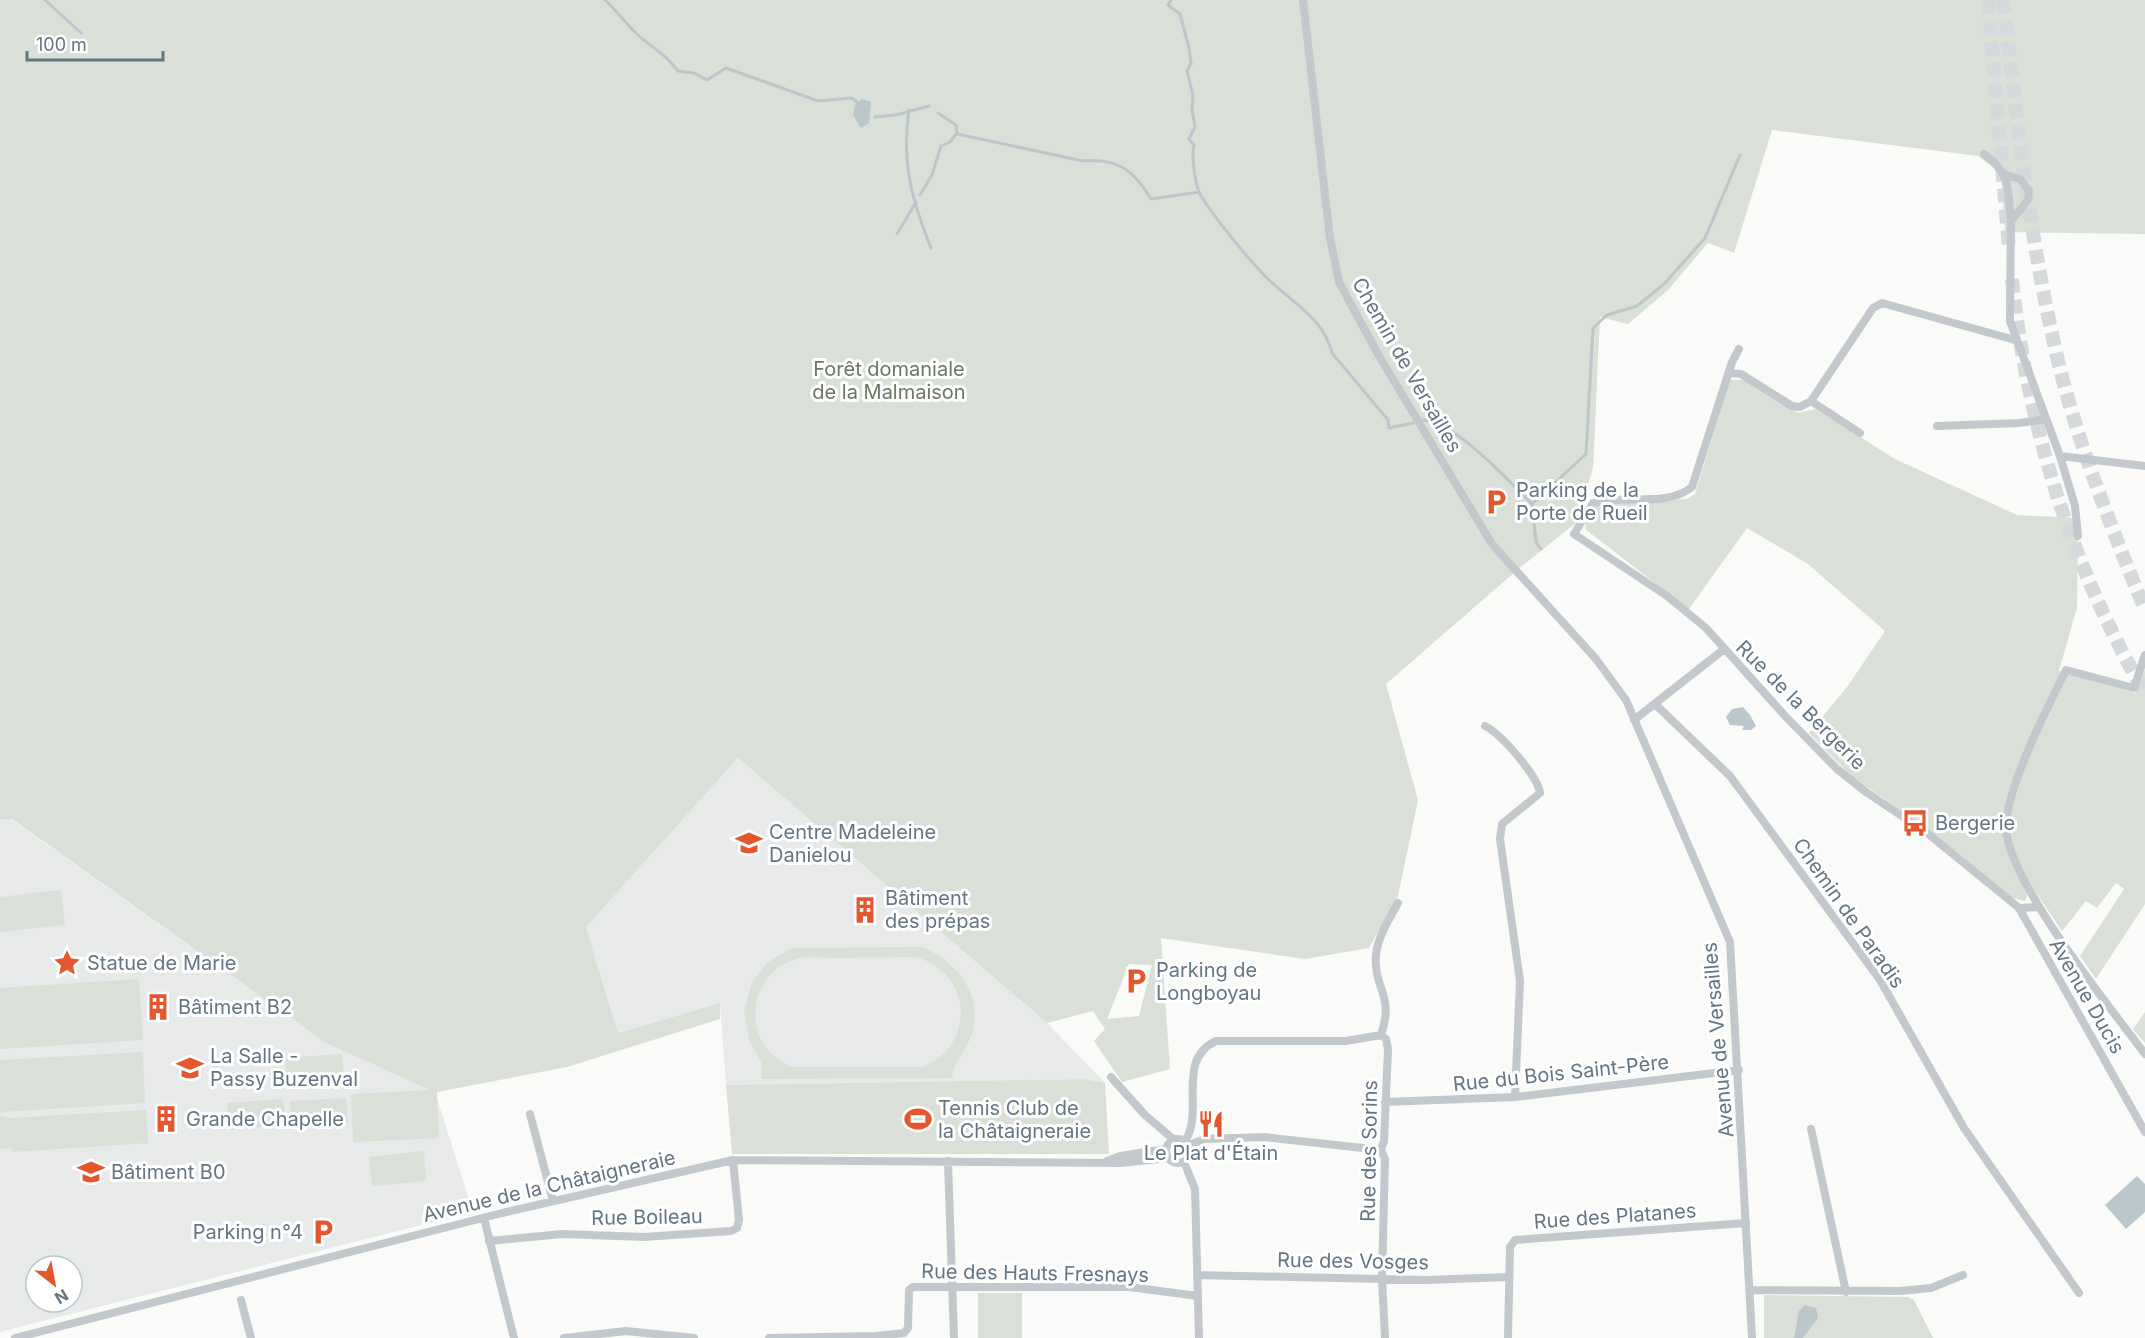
<svg xmlns="http://www.w3.org/2000/svg" width="2145" height="1338" viewBox="0 0 2145 1338" font-family="Inter,sans-serif">
	<style>
		.built { fill: #e8e9e9; fill-rule: evenodd }
		.green { fill: #dadfd7; fill-rule: evenodd }
		.water { fill: #bbc7cb }
		.lines { fill: none; stroke-linecap: round; stroke-linejoin: round }
		.stream { stroke: #bbc7cb; stroke-width: 3 }
		.highway-tunnel { stroke: #d5d9db; stroke-width: 14; stroke-dasharray: 14 7; stroke-linecap: butt }
		.street { stroke: #c3c8cc; stroke-width: 8 }
		.labels { text-anchor: middle; stroke-width: 6; stroke-linejoin: round; paint-order: stroke }
		.street-label { font-size: 20px; fill: #657683; stroke: #fff }
		.park-label { font-size: 20px; fill: #687a64; stroke: #fff }
		.poi-label { font-size: 20px; fill: #657683; stroke: #fff; text-anchor: start }
	</style>
	<rect width="100%" height="100%" fill="#fafaf8"/>
	<path class="built" d="M738,758L1047,1023L1105,1083L1084,1079L726,1085L720,1003L618,1033L586,927Z
		M11,819L326,1043L435,1092L473,1212L0,1332V821ZM36,1266H72V1302H36Z"/>
	<path class="green" d="M0,0H2145V234L2005,232L2001,173L1978,156L1772,130L1734,253L1708,243L1668,290L1628,324L1600,317L1593,468L1577,522L1516,571L1386,684L1418,800L1398,896L1369,948L1305,959L1161,938L1170,1069L1122,1082L1094,1041L1105,1029L1093,1011L1047,1023L738,758L586,927L618,1033L720,1003V1019L567,1067L437,1092L439,1138L353,1142L351,1094L430,1090L326,1043L12,819L0,820ZM1129,964L1152,965L1139,1016L1107,1019Z
		M1730,380H1745L1798,413L1816,409L1895,459L2017,515L2075,518L2078,543L2077,607L2059,671L2136,693L2145,669V904L2096,979L2080,956L2124,889L2116,883L2097,908L2086,901L2062,931L2007,850L2027,895L2025,901L2009,897L1927,829L1850,775L1809,733L1847,687L1885,631L1808,564L1747,528L1689,609L1585,529L1587,515L1593,504L1687,499L1695,494Z
		M61,890L65,925L0,932V897Z
		M922,947C957,961 985,996 971,1036C965,1053 954,1060 952,1078L762,1079L761,1061L750,1043L744,1011L753,980L768,962L792,948ZM915,957C972,971 977,1045 923,1067H792C773,1059 759,1044 756,1023C751,995 769,967 796,959C807,956 821,958 833,958C860,958 888,957 915,957Z
		M139,979L143,1040L0,1049V988Z
		M2145,1012V1043L2133,1029Z
		M143,1052L145,1103L0,1112V1060Z
		M342,1054L344,1078L286,1082L285,1058Z
		M1084,1079L1105,1083L1109,1154H732L726,1085Z
		M346,1098L348,1123L292,1127L290,1101Z
		M283,1099L286,1125L230,1130L227,1103Z
		M146,1110L148,1143L12,1152L11,1148L0,1149V1116L10,1118Z
		M424,1151L426,1181L372,1186L369,1157Z
		M978,1293H1022V1338H978Z
		M1764,1295L1908,1297L1914,1300L1933,1338H1764Z"/>
	<path class="water" d="M862,99L871,102L869,123L861,128L853,115L855,105Z
		M1743,707L1750,715L1756,726L1751,730H1742L1744,726L1730,725L1726,717L1732,709Z
		M2137,1176L2145,1184V1212L2126,1229L2105,1205Z
		M1805,1305L1816,1308L1818,1318L1803,1338H1794L1799,1311Z"/>
	<g class="lines">
		<path class="stream" d="M45,0L81,33
			M605,0C617,11 626,24 638,35C654,50 664,52 678,71L694,73L707,80L726,68L818,101L852,98L859,104
			M1171,0L1168,5L1180,14L1189,48L1191,63L1187,71L1193,95L1192,110L1195,127L1189,139L1194,145C1191,155 1195,184 1200,194C1212,215 1249,260 1267,278C1291,302 1324,318 1332,353L1388,420L1389,428L1413,423
			M909,110C901,161 912,201 931,248
			M938,113L956,125L957,134L1083,161C1117,158 1134,170 1151,199L1199,192
			M875,117L896,115L929,106
			M920,195L932,175L941,146L950,142L956,134
			M897,234L916,202
			M1424,420C1455,422 1509,481 1532,504L1536,542L1541,549
			M1532,504L1586,454L1593,328L1607,315L1637,306L1664,284L1705,238L1740,155"/>
		<path class="highway-tunnel" d="M1988,0L2009,248
			M2003,0C2017,121 2030,242 2058,361C2079,447 2112,529 2145,610
			M2012,279C2027,425 2071,566 2145,693"/>
		<path class="street" d="M1303,0L1330,238L1339,282L1379,356L1492,544L1596,659L1626,700L1730,942L1752,1338
			M1984,154C2011,173 2008,191 2011,221L2028,200L2029,191L2020,179L2006,175
			M2011,221L2010,321L2060,456L2075,506L2078,536
			M1739,349L1732,362L1692,487C1666,508 1624,494 1593,503L1574,534L1667,596L1706,628L1786,717L1837,769L1866,792L1927,833L2019,908L2038,907
			M1730,373L1741,374L1792,406L1800,407L1811,401L1873,308L1882,303L2015,340
			M1811,401L1860,433
			M1937,426L2020,423L2045,419
			M2060,456L2145,466
			M2145,655L2134,688L2066,670C2048,706 2006,789 2006,827C2007,881 2110,1007 2145,1054
			M1656,705L1730,776L1880,980L1964,1128L2079,1293
			M1634,720L1723,650
			M1485,726C1500,733 1538,776 1540,793L1502,824L1500,839L1520,981L1515,1097
			M2019,908L2145,1132
			M1111,1077L1144,1114L1173,1139
			M1385,1102L1515,1097L1739,1070
			M530,1114L553,1201
			M1811,1129L1846,1292
			M1166 1151a12 12 0 1 1 24 0a12 12 0 1 1-24 0Z
			M1185,1141C1205,1111 1175,1060 1216,1041H1346L1381,1035
			M1189,1145L1205,1139L1264,1137L1381,1150
			M948,1161L954,1338
			M1107,1161L1120,1156L1166,1149
			M1184,1162L1195,1189L1199,1338
			M484,1218L514,1338
			M489,1241L562,1234L644,1237L731,1231L737,1228L739,1220L733,1160
			M1197,1275L1426,1280L1508,1277
			M1749,1290L1900,1291L1931,1288L1963,1275
			M241,1300L251,1338
			M15,1338L502,1213L733,1160L1121,1163L1168,1158
			M564,1338L626,1331L694,1338
			M769,1338L876,1336L904,1333L908,1328L909,1290L913,1287H1129L1198,1296
			M1385,1338L1382,1278L1385,1159L1381,1150L1384,1141L1388,1049L1386,1039L1381,1035C1395,995 1373,989 1376,954C1378,936 1390,918 1398,903
			M1508,1338L1510,1247L1515,1240L1746,1223"/>
	</g>
	<defs>
		<symbol id="parking-bare" viewBox="-9 -9 18 18"><path d="M-3.5-5.5H1a3.5 3.5 0 0 1 0 7H-1V5.5H-3.5ZM-1-3.4V-.6H.8a1.4 1.4 0 0 0 0-2.8Z" fill="#e4572e" stroke="#fff" stroke-width="2.5" paint-order="stroke"/></symbol>
		<symbol id="bus-bare" viewBox="-9 -9 18 18"><path d="M-5-6H5V4H4V6H2V4H-2V6H-4V4H-5ZM-3.5-4V0h7V-4ZM-3.5 1.2v1.5H-2V1.2ZM2 1.2v1.5H3.5V1.2Z" fill="#e4572e" stroke="#fff" stroke-width="2.5" paint-order="stroke"/></symbol>
		<symbol id="school-bare" viewBox="-9 -9 18 18"><path d="M0-5L7-2L0 1L-7-2ZM-4 1L0 2.5L4 1V4Q0 6-4 4Z" fill="#e4572e" stroke="#fff" stroke-width="2.5" paint-order="stroke"/></symbol>
		<symbol id="building-bare" viewBox="-9 -9 18 18"><path d="M-4-6H4V6H1V3H-1V6H-4ZM-2.5-4.3h1.7v1.8h-1.7ZM.8-4.3h1.7v1.8H.8ZM-2.5-1h1.7V.8h-1.7ZM.8-1h1.7V.8H.8Z" fill="#e4572e" stroke="#fff" stroke-width="2.5" paint-order="stroke"/></symbol>
		<symbol id="sight-bare" viewBox="-9 -9 18 18"><path d="M0-6L1.8-2.2L6-1.7L2.9 1.2L3.7 5.4L0 3.3L-3.7 5.4L-2.9 1.2L-6-1.7L-1.8-2.2Z" fill="#e4572e" stroke="#fff" stroke-width="2.5" paint-order="stroke"/></symbol>
		<symbol id="stadium-bare" viewBox="-9 -9 18 18"><path d="M0-5a6.5 5 0 1 0 0 10a6.5 5 0 1 0 0-10ZM-3.5-1.8h7v3.6h-7Z" fill="#e4572e" stroke="#fff" stroke-width="2.5" paint-order="stroke"/></symbol>
		<symbol id="restaurant-bare" viewBox="-9 -9 18 18"><path d="M-5-6h1v4h1v-4h1v4h1v-4h1v5L-1.5 .5V6h-2V.5L-5-1ZM5-6V6H3V1.5H1.5Q1.5-4 5-6Z" fill="#e4572e" stroke="#fff" stroke-width="2.5" paint-order="stroke"/></symbol>
		<symbol id="university-bare" viewBox="-9 -9 18 18"><path d="M0-5L7-2L0 1L-7-2ZM-4 1L0 2.5L4 1V4Q0 6-4 4Z" fill="#e4572e" stroke="#fff" stroke-width="2.5" paint-order="stroke"/></symbol>
	</defs>
	<g fill-rule="evenodd">
		<use href="#parking-bare" x="1477" y="483" width="38" height="38"/>
		<use href="#bus-bare" x="1896" y="804" width="38" height="38"/>
		<use href="#school-bare" x="730" y="824" width="38" height="38"/>
		<use href="#building-bare" x="846" y="891" width="38" height="38"/>
		<use href="#sight-bare" x="48" y="944" width="38" height="38"/>
		<use href="#parking-bare" x="1117" y="962" width="38" height="38"/>
		<use href="#building-bare" x="139" y="988" width="38" height="38"/>
		<use href="#school-bare" x="171" y="1049" width="38" height="38"/>
		<use href="#building-bare" x="147" y="1100" width="38" height="38"/>
		<use href="#stadium-bare" x="899" y="1100" width="38" height="38"/>
		<use href="#restaurant-bare" x="1192" y="1105" width="38" height="38"/>
		<use href="#university-bare" x="72" y="1153" width="38" height="38"/>
		<use href="#parking-bare" x="304" y="1213" width="38" height="38"/>
	</g>
	<g class="labels">
		<g class="street-label">
			<text transform="translate(1407 365) rotate(60)" y="7">Chemin de Versailles</text>
			<text transform="translate(1801 705) rotate(45)" y="7">Rue de la Bergerie</text>
			<text transform="translate(1849 913) rotate(55)" y="7">Chemin de Paradis</text>
			<text transform="translate(2087 996) rotate(60)" y="7">Avenue Ducis</text>
			<text transform="translate(1718 1040) rotate(-95)" y="7">Avenue de Versailles</text>
			<text transform="translate(1561 1073) rotate(-6)" y="7">Rue du Bois Saint-Père</text>
			<text transform="translate(1369 1151) rotate(-89)" y="7">Rue des Sorins</text>
			<text transform="translate(549 1186) rotate(-13)" y="7">Avenue de la Châtaigneraie</text>
			<text transform="translate(1615 1216) rotate(-4)" y="7">Rue des Platanes</text>
			<text transform="translate(647 1217) rotate(-1)" y="7">Rue Boileau</text>
			<text transform="translate(1353 1261) rotate(1)" y="7">Rue des Vosges</text>
			<text transform="translate(1035 1273) rotate(1)" y="7">Rue des Hauts Fresnays</text>
		</g>
		<g class="park-label">
			<text x="889" y="376">Forêt domaniale<tspan x="889" dy="23">de la Malmaison</tspan></text>
		</g>
		<g class="poi-label">
			<text x="1516" y="497">Parking de la<tspan x="1516" dy="23">Porte de Rueil</tspan></text>
			<text x="1935" y="830">Bergerie</text>
			<text x="769" y="839">Centre Madeleine<tspan x="769" dy="23">Danielou</tspan></text>
			<text x="885" y="905">Bâtiment<tspan x="885" dy="23">des prépas</tspan></text>
			<text x="87" y="970">Statue de Marie</text>
			<text x="1156" y="977">Parking de<tspan x="1156" dy="23">Longboyau</tspan></text>
			<text x="178" y="1014">Bâtiment B2</text>
			<text x="210" y="1063">La Salle -<tspan x="210" dy="23">Passy Buzenval</tspan></text>
			<text x="938" y="1115">Tennis Club de<tspan x="938" dy="23">la Châtaigneraie</tspan></text>
			<text x="186" y="1126">Grande Chapelle</text>
			<text x="1211" y="1160" text-anchor="middle">Le Plat d'Étain</text>
			<text x="111" y="1179">Bâtiment B0</text>
			<text x="303" y="1239" text-anchor="end">Parking n°4</text>
		</g>
	</g>
	<g transform="translate(54 1284) rotate(149)"><circle r="28" fill="#ffffff" stroke="#c1c8cd" stroke-width="1.5"/>
	<path d="M0-4.5L10 22L0 15L-10 22Z" fill="#e4572e"/>
	<text y="-9" font-size="16" font-weight="bold" text-anchor="middle" fill="#657683">N</text>
	</g>
	<path d="M27 51v9h136v-9" fill="none" stroke="#657683" stroke-width="3"/>
	<text x="36" y="51" font-size="18" fill="#657683" stroke="#ffffff" stroke-width="4.5" paint-order="stroke">100 m</text>
</svg>
